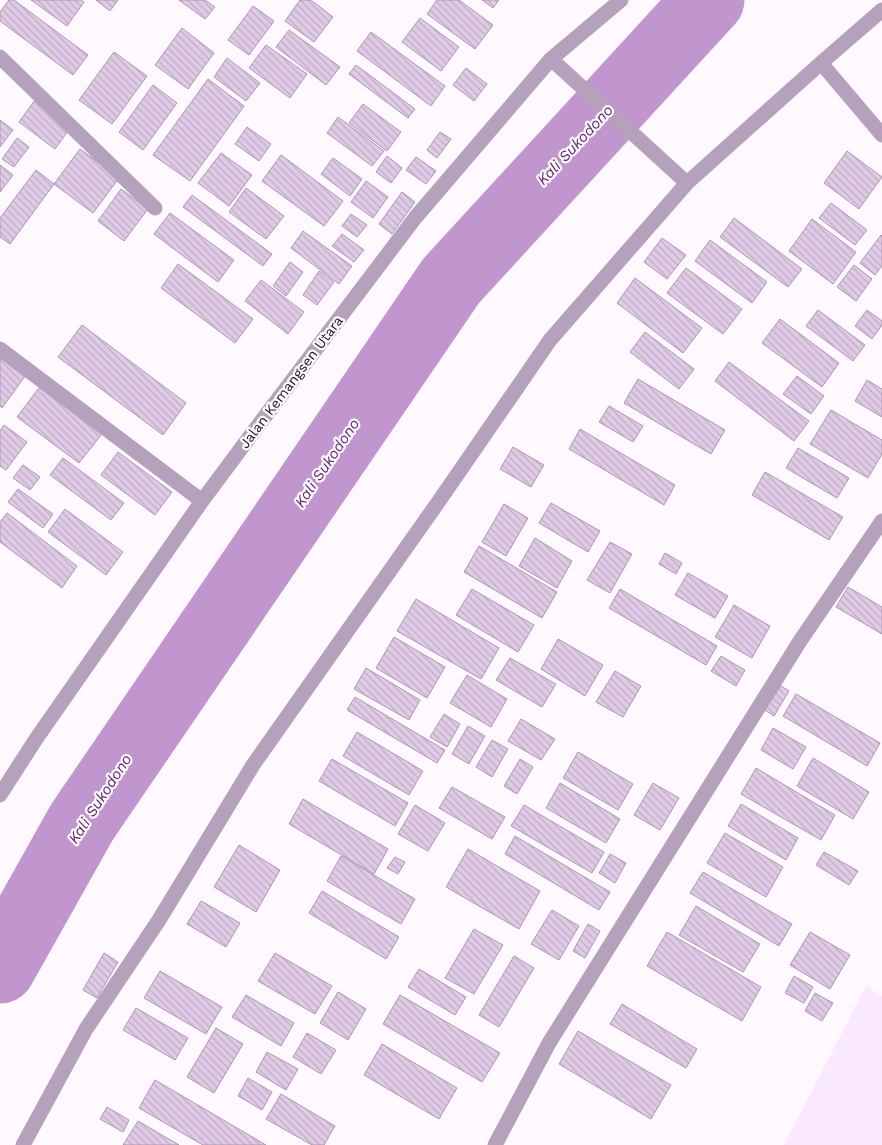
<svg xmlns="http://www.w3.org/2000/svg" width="882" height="1145" viewBox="0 0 882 1145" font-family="'Work Sans',sans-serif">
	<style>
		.built { fill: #fae9fe }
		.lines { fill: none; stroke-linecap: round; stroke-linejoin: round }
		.river { stroke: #c195cd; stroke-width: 71 }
		.building { fill: url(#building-back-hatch); stroke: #ad97b2 }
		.minor { stroke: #b5a1bb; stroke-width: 15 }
		.labels { text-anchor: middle; stroke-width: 4.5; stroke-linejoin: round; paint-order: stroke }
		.street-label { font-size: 14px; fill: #1d151f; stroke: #fef9ff }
		.water-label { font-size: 15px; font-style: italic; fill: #5e276b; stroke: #fef9ff }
	</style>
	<defs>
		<pattern id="building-back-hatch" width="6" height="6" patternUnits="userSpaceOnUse" patternTransform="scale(1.25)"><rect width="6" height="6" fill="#e0cae6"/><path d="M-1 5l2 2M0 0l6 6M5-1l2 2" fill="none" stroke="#c0adc5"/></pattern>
	</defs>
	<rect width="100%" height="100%" fill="#fef9ff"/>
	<path class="built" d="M866,986L882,996V1145H784Z"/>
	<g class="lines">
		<path class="river" d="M0,968L82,822L451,281L709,0"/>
	</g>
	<path class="building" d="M9,0H14L88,55L73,75L0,21V12Z
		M31,0H81L84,2L67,26Z
		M96,0H118L110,11Z
		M179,0H205L215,7L205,19Z
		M300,0H311L333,17L314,42L285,21Z
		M437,0H459L493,25L475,49L427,14Z
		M482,0H499L493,8Z
		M253,6L274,21L249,55L228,40Z
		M420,18L459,47L441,71L402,42Z
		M182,28L214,53L188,89L155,65Z
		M289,30L340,67L326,85L276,47Z
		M371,32L445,86L431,106L357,51Z
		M266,45L307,74L290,98L249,68Z
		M114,52L147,76L112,124L79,100Z
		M227,58L260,83L246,101L214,77Z
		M356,65L415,109L408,118L349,74Z
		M466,68L487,84L474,101L453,85Z
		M208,79L244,106L190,181L153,155Z
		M153,85L177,103L143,150L119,132Z
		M35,100L71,127L55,149L19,122Z
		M363,104L401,132L387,151L349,123Z
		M338,117L384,151L372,166L327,133Z
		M0,120L13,130L0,147Z
		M247,127L271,144L259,161L235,144Z
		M440,132L451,139L437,158L427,150Z
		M17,138L29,147L14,167L2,159Z
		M80,149L119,178L93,213L54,184Z
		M847,151L882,177L859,209L824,183Z
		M221,153L252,175L229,206L198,183Z
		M281,155L343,201L324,226L262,181Z
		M387,156L402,168L391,183L376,172Z
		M416,157L436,171L426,184L406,170Z
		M333,158L362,179L350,196L321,174Z
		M0,165L13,175L0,192Z
		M36,170L54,184L10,244L0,237V218Z
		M366,181L388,197L373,218L351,202Z
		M246,188L284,216L266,239L229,212Z
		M121,189L148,209L124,241L98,221Z
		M402,192L415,202L392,234L379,224Z
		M192,195L272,254L263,266L183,207Z
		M831,203L867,230L855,245L819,218Z
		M170,213L234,260L218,282L154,234Z
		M351,214L367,225L357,237L342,226Z
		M734,218L802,269L788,287L720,237Z
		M812,219L856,252L833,284L789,251Z
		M303,231L352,266L339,284L291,248Z
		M342,234L364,250L354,262L332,246Z
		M881,235L882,236V266L875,275L860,263Z
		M662,238L686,255L667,279L644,262Z
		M710,240L767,282L752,303L695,261Z
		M290,262L303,272L286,296L273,286Z
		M178,264L253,319L235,343L161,288Z
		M854,265L872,279L856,301L837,287Z
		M686,268L742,309L723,334L667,293Z
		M319,271L334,282L317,305L303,295Z
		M635,278L702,328L683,353L617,303Z
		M261,280L304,312L288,334L245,301Z
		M818,310L865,345L853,361L806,326Z
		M867,310L882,321V325L872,339L855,326Z
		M780,319L839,363L822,387L762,343Z
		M82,325L186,403L163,435L58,357Z
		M645,332L694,369L679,389L630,352Z
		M0,351L28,372L2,408L0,406Z
		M729,362L809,421L794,441L715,381Z
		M797,376L824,396L811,414L783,394Z
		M638,379L725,430L711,454L624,403Z
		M867,380L882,389V417L855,401Z
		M42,384L105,430L79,463L17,417Z
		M609,406L643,426L633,442L599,422Z
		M831,410L882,440V454L868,478L810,444Z
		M4,425L27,442L6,470L0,466V431Z
		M580,429L675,485L664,505L569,449Z
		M513,447L544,465L531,487L500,469Z
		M798,448L849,478L837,498L786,468Z
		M118,452L172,492L155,515L101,475Z
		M63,458L124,503L111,520L50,475Z
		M23,465L40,477L30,490L13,478Z
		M765,472L843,517L829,540L752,495Z
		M18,489L53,514L43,528L8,502Z
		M551,503L600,531L588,552L539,523Z
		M504,504L528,518L506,556L482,542Z
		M65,509L123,552L106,575L48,532Z
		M7,513L77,566L62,588L0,542V522Z
		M535,538L572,561L557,588L519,566Z
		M610,542L632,554L610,593L587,580Z
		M479,546L557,592L542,618L464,572Z
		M665,553L682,563L676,574L659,564Z
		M688,573L728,596L715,618L675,595Z
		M848,587L882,607V634L836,607Z
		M472,589L534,625L518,652L456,615Z
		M620,589L717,646L706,665L609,608Z
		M416,599L499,648L481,679L397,631Z
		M734,605L770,626L752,658L715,637Z
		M394,637L445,667L427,698L376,668Z
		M558,639L603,665L585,696L541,669Z
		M721,656L745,670L736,686L711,671Z
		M510,658L556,684L542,707L496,680Z
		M366,668L420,700L409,720L354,689Z
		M615,671L641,686L623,717L596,702Z
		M467,675L507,699L491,727L450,703Z
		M778,684L789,691L774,716L763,709Z
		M796,694L880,743L867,766L783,716Z
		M355,697L445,750L437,763L347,710Z
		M444,714L460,724L447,747L430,737Z
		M521,719L555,739L541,760L508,741Z
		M468,726L485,736L469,764L452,754Z
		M773,728L806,747L793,769L761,750Z
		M357,732L423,771L409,795L343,756Z
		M492,740L508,749L492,777L476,767Z
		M578,752L633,784L618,810L563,778Z
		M813,758L869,792L853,819L797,786Z
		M332,759L408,803L395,826L319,781Z
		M520,759L533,767L517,794L504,786Z
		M756,768L835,815L821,840L741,794Z
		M560,783L620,819L606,843L546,808Z
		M653,783L679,798L660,830L634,815Z
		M452,787L505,817L492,839L439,808Z
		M303,799L388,849L374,874L289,824Z
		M741,804L798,838L786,860L728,826Z
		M415,805L445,823L428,851L398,834Z
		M524,805L604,852L592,873L511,826Z
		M725,833L783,867L766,897L707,863Z
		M515,836L610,892L599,910L505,854Z
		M239,845L280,870L256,912L214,887Z
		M468,849L540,891L519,929L446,887Z
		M824,852L858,871L849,885L816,865Z
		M610,854L626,863L615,883L599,873Z
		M341,856L415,899L401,924L327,881Z
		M395,857L405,862L398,874L387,868Z
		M703,872L792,924L779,946L690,893Z
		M322,891L399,937L386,959L309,913Z
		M201,901L240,923L226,947L187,924Z
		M696,906L760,944L743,972L679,935Z
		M552,910L579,926L559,960L531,944Z
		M588,924L600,931L585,958L573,951Z
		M474,929L503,945L474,994L445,978Z
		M667,932L761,987L742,1021L647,966Z
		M810,932L850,955L830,989L790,965Z
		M104,953L118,962L97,998L83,990Z
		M275,953L332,986L315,1014L258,981Z
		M514,956L534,968L499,1027L479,1015Z
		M419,969L466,997L455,1015L408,987Z
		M160,971L222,1007L206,1034L144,998Z
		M794,976L813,987L804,1003L785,993Z
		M338,992L366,1009L348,1040L320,1023Z
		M815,993L833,1003L822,1021L805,1011Z
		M246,995L294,1023L281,1046L232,1017Z
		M400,995L500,1053L482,1082L383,1024Z
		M622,1004L697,1049L686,1068L610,1024Z
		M136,1008L188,1038L175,1060L123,1030Z
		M216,1028L243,1044L214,1093L187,1077Z
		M578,1031L671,1085L651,1119L559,1064Z
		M307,1033L336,1050L321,1074L293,1057Z
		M382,1044L457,1088L439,1119L364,1075Z
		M267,1052L298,1069L286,1090L256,1072Z
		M248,1078L272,1092L262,1110L238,1096Z
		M155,1080L266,1145H203L139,1108Z
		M281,1094L335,1126L324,1145H312L266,1119Z
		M107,1107L129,1120L123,1132L100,1119Z
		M138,1121L179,1145H123Z"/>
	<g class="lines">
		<path class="minor" d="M0,57L155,208
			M551,59L687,183
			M821,63L882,135
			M0,349L202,501
			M0,795L36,739L202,501L254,431L415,218L551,59L621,0
			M23,1145L86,1029L159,920L253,765L439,501L550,340L687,183L821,63L882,10
			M495,1145L549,1043L800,641L882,521"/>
	</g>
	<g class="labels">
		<g class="street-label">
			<text transform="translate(291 382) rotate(-53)" y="5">Jalan Kemangsen Utara</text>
		</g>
		<g class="water-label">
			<text transform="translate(575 145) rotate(-47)" y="5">Kali Sukodono</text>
			<text transform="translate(327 463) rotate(-56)" y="5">Kali Sukodono</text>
			<text transform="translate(100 799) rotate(-57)" y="5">Kali Sukodono</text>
		</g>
	</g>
</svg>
